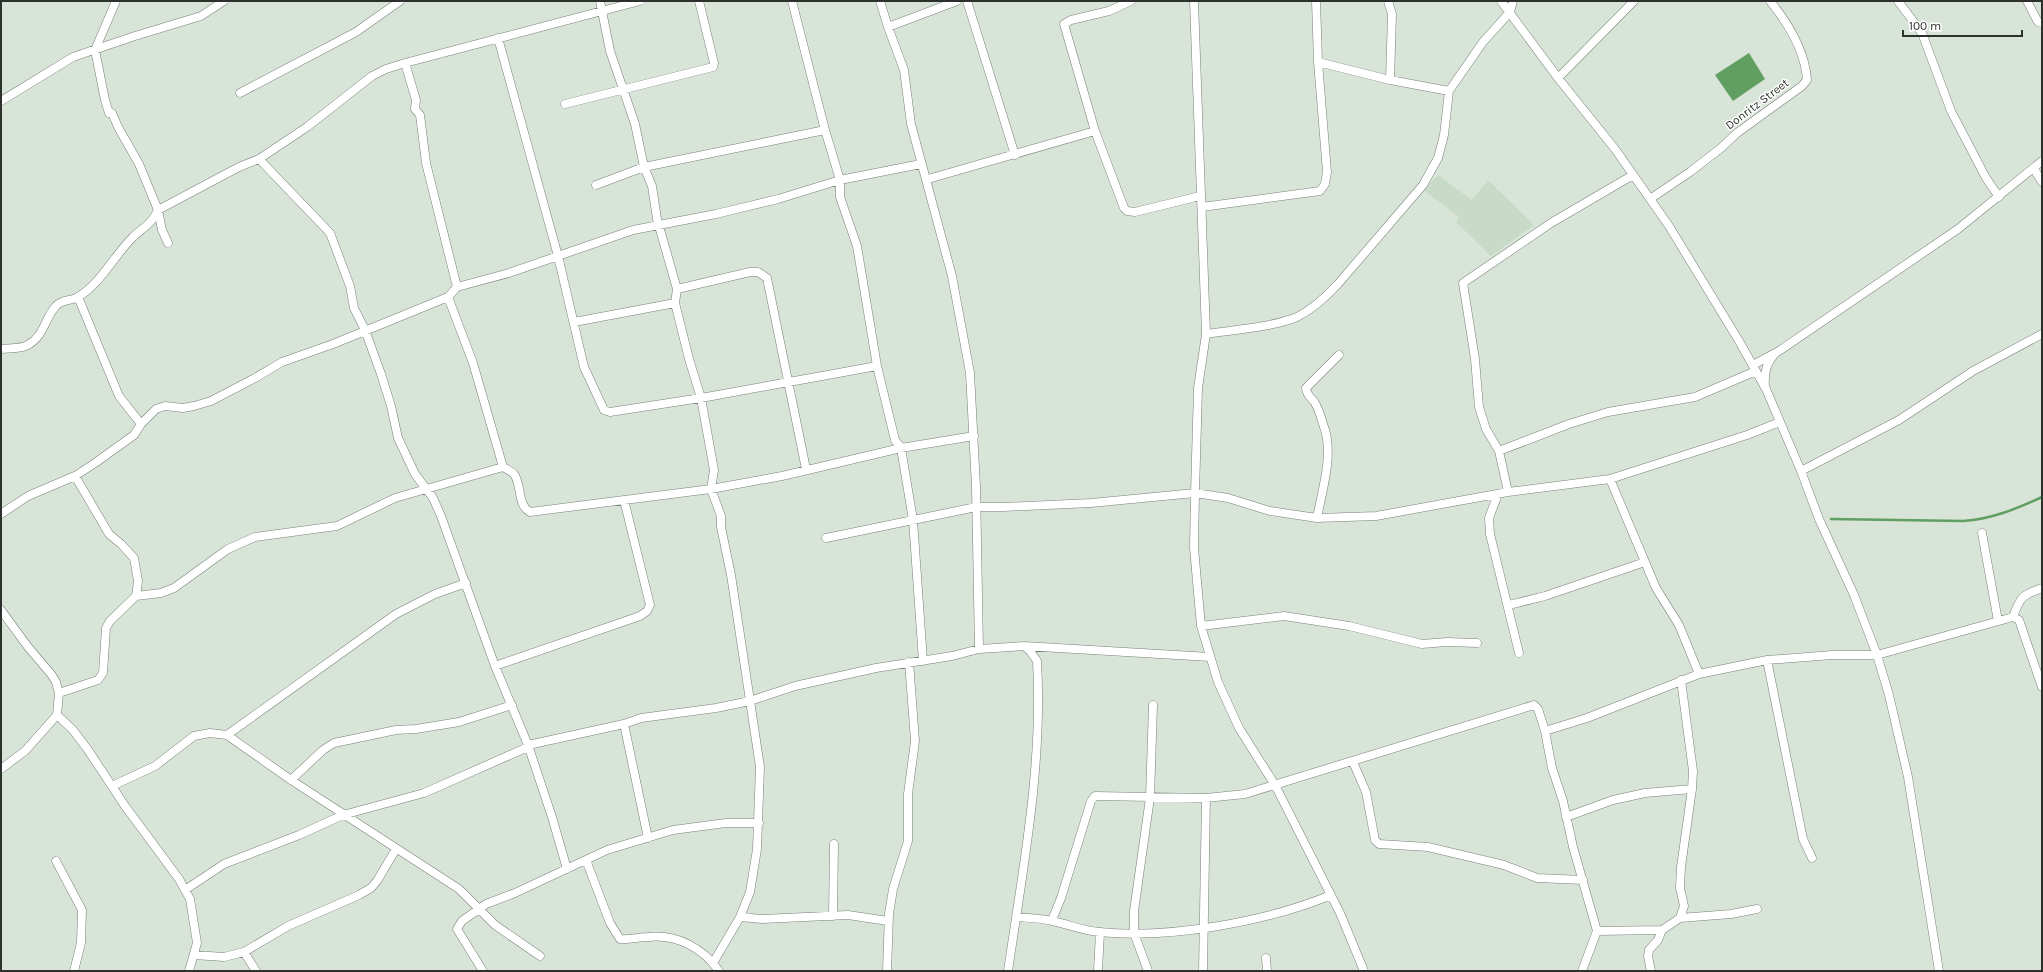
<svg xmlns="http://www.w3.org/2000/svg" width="2043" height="972" viewBox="0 0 2043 972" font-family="Karla,sans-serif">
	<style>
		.built { fill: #c8dac8 }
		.water { fill: #619e62 }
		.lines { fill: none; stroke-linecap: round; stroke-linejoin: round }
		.stream { stroke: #619e62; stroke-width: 2.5 }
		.minor-casing { stroke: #778276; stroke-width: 9 }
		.minor { stroke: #fff; stroke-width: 8 }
		.labels { text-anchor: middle; stroke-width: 3; stroke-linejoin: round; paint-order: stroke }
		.street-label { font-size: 12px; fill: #2d312d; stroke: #fff }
	</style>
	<rect width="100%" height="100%" fill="#d8e4d7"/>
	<path class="built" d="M1438,175L1472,200L1488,180L1534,225L1491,256L1456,222L1459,217L1424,190Z"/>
	<path class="water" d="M1749,53L1765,79L1733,101L1715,75Z"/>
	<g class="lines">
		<path class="stream" d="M1831,519L1963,521C1992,519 2016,509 2042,497"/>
		<defs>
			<path id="minor" d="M116,1L95,50L105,100L109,113H112L118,127L139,164L158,210L162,230L168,243
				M600,1L610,51L635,124L644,167L652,186L657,219L677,289L675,303L689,359L701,398L714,470L711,489L721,516V527L731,575L760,767L757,849L750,892L740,917L713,963
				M792,1L825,130L840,180V197L857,246L877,366L895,440L901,448L913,520L923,661
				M880,1L888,27
				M957,1L888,27L904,70L911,124L952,276L970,373L976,487L979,649
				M967,1L1015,155
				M1131,1L1109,11L1071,20L1064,24L1095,131L1124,208L1127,211L1135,212L1200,196
				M1194,1L1206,334L1198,388L1195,493L1194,548L1201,626L1218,682L1239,728L1275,785L1340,913L1364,971
				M1388,1L1392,14L1390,80
				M1501,1L1558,78L1615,149L1669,226L1739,341L1766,389L1801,471L1819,519L1854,595L1877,655L1889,695L1908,777L1939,971
				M1898,1L1922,33L1951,111L1986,178L1999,197
				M2027,1L2038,22L2042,23
				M498,38L558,256L584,367L604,410L610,412L701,398L877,366
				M1318,62L1390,80L1449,91
				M405,63L416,100L415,109L420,115L426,163L457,287
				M1558,78L1634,1
				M240,93L356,32L400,1
				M1,101L73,57L135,36L201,16L224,1
				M565,104L713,67L714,63L699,1
				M259,159L330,233L350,286L354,308L365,330L381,374L391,406L398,438L415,474L433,498L441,516L495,666L528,745L552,817L567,869
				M2034,169L2042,182
				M928,179L1095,131
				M596,185L644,167L825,130
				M1650,199L1690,172L1721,148L1737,133L1802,86L1807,80C1805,51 1788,23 1770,1
				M1202,207L1320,191L1325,184L1327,172L1318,62L1316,1
				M677,289L750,272H758L767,278L806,469
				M78,297L119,396L141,424
				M448,297L473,363L503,467C506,469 511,471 514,474C522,485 517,505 530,512L711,489L782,476L901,448L974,436
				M574,322L675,303
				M1206,334C1233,330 1273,327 1297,317C1313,309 1326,297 1338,284L1423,185L1438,158L1444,135L1449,91L1483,42L1510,12L1513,1
				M1,349C9,348 21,349 28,345C45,335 44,319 56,306C62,299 72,301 78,297C101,283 114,256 132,238C141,229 153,223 158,210L239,167L259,159L307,127L372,76L386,69L405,63L640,1
				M1753,365L1779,351L1958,229L2042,161
				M1765,387C1764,375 1765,364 1774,355
				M1499,451L1569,424L1608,412L1695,397L1756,371
				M1801,471L1899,420L1973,371L2042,334
				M75,476L109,534L121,544L134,558L138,581L136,596
				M1610,479L1656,588L1679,625L1699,674
				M1508,492L1499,451L1486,429L1479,407L1475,359L1463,283L1551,223L1633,175
				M1498,494L1489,518L1490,534L1519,653
				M1,514L28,496L75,476L95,463L134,435L141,424L156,409L165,406L183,408L194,406L211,401L255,378L282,362L333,344L448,297L457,287L509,273L633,230L716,214L778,199L840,180L921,164
				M1317,518C1322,491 1333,457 1325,430C1322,422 1320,411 1315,403C1312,398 1306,395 1306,388L1339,355
				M1982,533L1998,621
				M826,538L976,507H1004L1091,503L1195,493L1228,498L1270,511L1317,518L1376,516L1508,492L1610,479L1747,435L1780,422
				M1509,605L1545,596L1645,562
				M1,610L28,647L51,674L56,682L59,693L57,715L25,751L1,769
				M2013,617C2020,597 2022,595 2042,588
				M1201,626L1284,616L1349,626L1422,644L1447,642L1477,643
				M1767,660L1803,839L1812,858
				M495,666L640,616L647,611L650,605L624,500
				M59,693L98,680L103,673L106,628L110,621L136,596L161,593L174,588L228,549L255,537L337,526L395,498L503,467
				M57,715L73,730L88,750L125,806L179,879L190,899L197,943L189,971
				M624,724L648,838
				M1545,731L1587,718L1699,674L1767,660L1832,655H1877L2013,617L2019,620L2042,687
				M227,735L396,614L435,594L466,583
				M528,745L624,724L641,718L716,708L750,701L795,686L876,668L952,656L979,649L1024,646L1210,657
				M1353,762L1366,792L1375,840L1379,844L1428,847L1504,865L1537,878L1583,880
				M291,780L323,750L334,743L396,730L416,729L459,722L512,705
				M112,786L155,766L194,736L210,733L227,735L291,780L459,889L495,925L540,956
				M1566,817L1613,800L1645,793L1692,789
				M586,860L610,923L620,939C629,940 639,937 648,937C677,934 703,948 719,971
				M56,861L82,910L81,943L74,971
				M185,890L224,864L299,835L343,815L424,793L528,747
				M833,916L834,844
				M740,917L762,919L848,915L888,921
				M1016,917C1028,918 1041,918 1052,921C1068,924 1083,931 1099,932C1170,939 1266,922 1331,895
				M1680,918L1731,914L1757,909
				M1052,920L1061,898L1091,801L1095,796L1206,798L1245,794L1534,705L1538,709L1545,731L1552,768L1563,801L1573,847L1597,931L1582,971
				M1597,931L1662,930
				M244,952L256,971
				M194,955L224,957L244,952L288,926L359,895L371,888L377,881L396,849
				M1266,958L1267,971
				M483,971L457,929L462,921L486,904L515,893L607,850L673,830L726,823H759
				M887,971L889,914L893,889L908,841V794L915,741L909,662
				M1008,971C1023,868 1043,766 1037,661L1030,651L1024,646
				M1098,971L1100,932
				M1148,971L1134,933V911L1150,798L1153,705
				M1203,971L1206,798
				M1651,971L1648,956L1649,950L1658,940L1662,930L1680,918L1684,906L1680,888L1681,867L1692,789L1693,771L1681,680"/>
		</defs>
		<use href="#minor" class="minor-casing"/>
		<use href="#minor" class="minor"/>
	</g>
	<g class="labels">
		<g class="street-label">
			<text transform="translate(1757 104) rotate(-37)" y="4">Donritz Street</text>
		</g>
	</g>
	<rect width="2043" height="972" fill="none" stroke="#2d312d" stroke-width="4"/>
	<path d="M1903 30v6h119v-6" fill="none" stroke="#2d312d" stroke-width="2"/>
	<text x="1909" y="30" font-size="12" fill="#2d312d" stroke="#ffffff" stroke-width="3" paint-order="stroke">100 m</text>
</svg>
